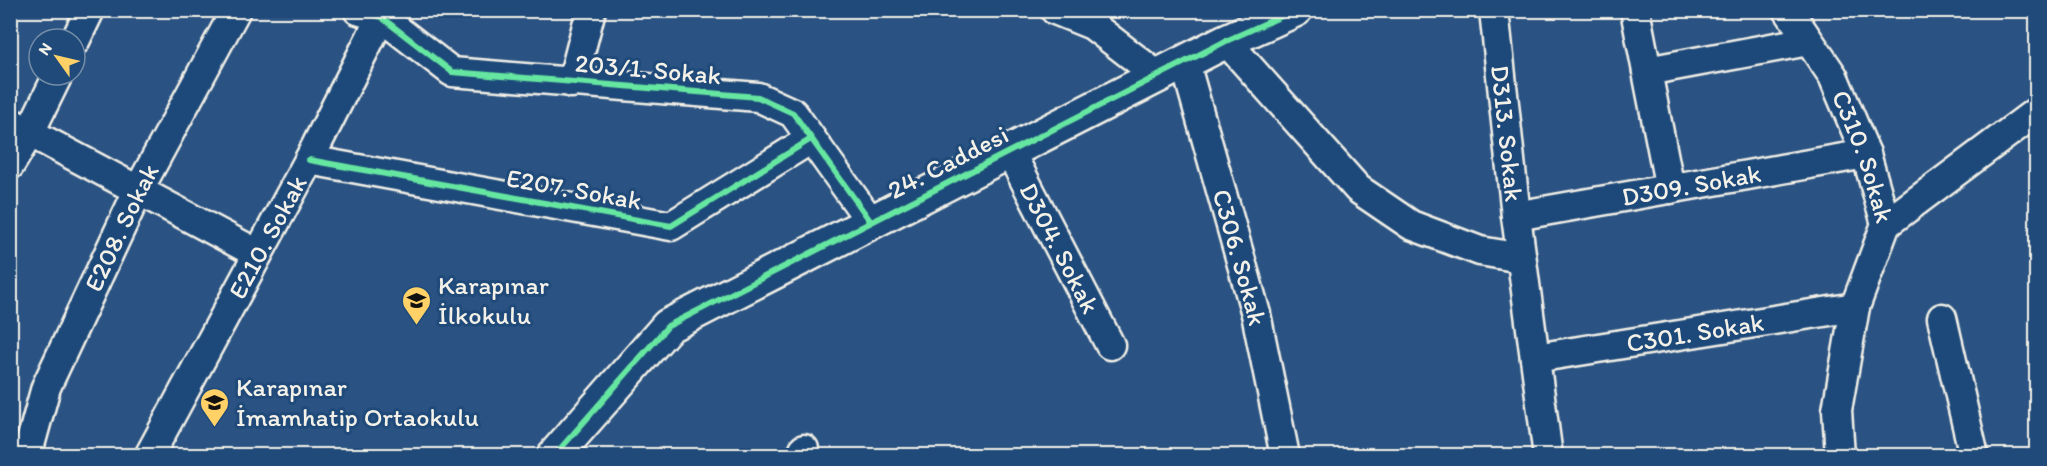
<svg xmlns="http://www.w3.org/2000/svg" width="2047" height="466" viewBox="0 0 2047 466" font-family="Itim,sans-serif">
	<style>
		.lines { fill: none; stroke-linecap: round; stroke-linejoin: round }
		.minor-casing { stroke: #f4f1e8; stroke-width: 33 }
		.tertiary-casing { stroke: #f4f1e8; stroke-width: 38 }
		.minor { stroke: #1f4a7a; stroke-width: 28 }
		.tertiary { stroke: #1f4a7a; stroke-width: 33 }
		.cycleway-casing { stroke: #1f4a7a; stroke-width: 10 }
		.cycleway { stroke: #66e7a1; stroke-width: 6 }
		.labels { text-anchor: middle; stroke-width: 6; stroke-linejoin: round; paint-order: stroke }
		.street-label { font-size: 26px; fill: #f4f1e8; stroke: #1f4a7a }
		.poi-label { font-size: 26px; fill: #f4f1e8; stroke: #1f4a7a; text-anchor: start }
	</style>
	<rect width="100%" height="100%" fill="#2a5383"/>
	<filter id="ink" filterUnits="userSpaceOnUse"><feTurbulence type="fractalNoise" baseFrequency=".0167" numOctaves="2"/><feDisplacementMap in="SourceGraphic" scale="12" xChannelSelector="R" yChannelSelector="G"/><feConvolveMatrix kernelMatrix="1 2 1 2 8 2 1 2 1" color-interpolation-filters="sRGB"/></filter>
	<g filter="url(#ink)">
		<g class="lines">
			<defs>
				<g id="minor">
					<path d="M358,10L381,17L452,72L758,97L793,113L871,222"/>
					<path d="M1055,10L1092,25L1158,76"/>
					<path id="s1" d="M1494,10L1516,216L1548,456"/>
					<path d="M1635,10L1670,189"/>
					<path id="s2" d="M1788,10L1833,76L1866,154L1886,224L1855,307L1837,410L1840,456"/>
					<path d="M75,41L90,10"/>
					<path d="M1226,41L1358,189L1411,225L1480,251L1521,258"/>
					<path id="s3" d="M1185,63L1256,314L1285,456"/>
					<path d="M1647,71L1808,41"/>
					<path d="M572,83L591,10"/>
					<path d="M10,122L258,254"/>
					<path id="s4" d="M1010,152L1110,345"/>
					<path d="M309,160L671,226L811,139"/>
					<path d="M10,165L30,132L58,75"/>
					<path id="s5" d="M1516,216L1866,154"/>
					<path d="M1886,224L2036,112"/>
					<path d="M1942,318L1974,456"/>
					<path id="s6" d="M1535,358L1855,307"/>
					<path d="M804,449L805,456"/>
					<path id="s7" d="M27,456L46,387L138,191L236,10"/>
					<path id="s8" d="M149,456L309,160L381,17L389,10"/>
				</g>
				<path id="tertiary" d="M554,456L668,326L1226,41L1295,10"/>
			</defs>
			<use href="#minor" class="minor-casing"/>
			<use href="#tertiary" class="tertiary-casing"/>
			<use href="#minor" class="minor"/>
			<use href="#tertiary" class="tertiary"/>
			<defs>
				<path id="cycleway" d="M358,10L381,17L452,72L758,97L793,113L871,222
					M309,160L671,226L811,139
					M554,456L668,326L1226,41L1295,10"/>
			</defs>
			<use href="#cycleway" class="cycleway-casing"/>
			<use href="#cycleway" class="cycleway"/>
		</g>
	</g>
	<defs>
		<symbol id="school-pin" viewBox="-11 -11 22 30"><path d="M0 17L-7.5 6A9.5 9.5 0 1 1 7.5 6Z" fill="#ffd166" stroke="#1f4a7a"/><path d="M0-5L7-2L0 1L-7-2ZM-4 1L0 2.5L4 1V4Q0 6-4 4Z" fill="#111"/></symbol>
	</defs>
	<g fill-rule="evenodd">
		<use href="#school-pin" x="400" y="284" width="33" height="45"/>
		<use href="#school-pin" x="198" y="386" width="33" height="45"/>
	</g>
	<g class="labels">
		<g class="street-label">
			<text transform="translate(648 69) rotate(5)" y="9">203/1. Sokak</text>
			<text dy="9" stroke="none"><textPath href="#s1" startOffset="124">D313. Sokak</textPath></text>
			<text dy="9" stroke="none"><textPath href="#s2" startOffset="166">C310. Sokak</textPath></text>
			<text transform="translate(948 162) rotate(-27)" y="9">24. Caddesi</text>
			<text dy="9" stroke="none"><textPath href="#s5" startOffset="178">D309. Sokak</textPath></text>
			<text transform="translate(574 189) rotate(10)" y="9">E207. Sokak</text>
			<text dy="9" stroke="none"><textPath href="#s7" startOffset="248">E208. Sokak</textPath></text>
			<text dy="9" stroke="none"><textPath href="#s8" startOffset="249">E210. Sokak</textPath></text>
			<text dy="9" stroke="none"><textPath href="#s4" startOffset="108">D304. Sokak</textPath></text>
			<text dy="9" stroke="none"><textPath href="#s3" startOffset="202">C306. Sokak</textPath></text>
			<text dy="9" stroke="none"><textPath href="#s6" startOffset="162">C301. Sokak</textPath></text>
		</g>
		<g class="poi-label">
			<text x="438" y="294">Karapınar<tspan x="438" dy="30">İlkokulu</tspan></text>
			<text x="236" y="396">Karapınar<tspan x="236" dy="30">İmamhatip Ortaokulu</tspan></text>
		</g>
	</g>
	<rect width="2047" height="466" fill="none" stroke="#1f4a7a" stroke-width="36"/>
	<rect x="18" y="18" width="2011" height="430" fill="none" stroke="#f4f1e8" stroke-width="2" filter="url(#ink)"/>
	<g transform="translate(57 57) rotate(304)"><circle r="28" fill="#1f4a7a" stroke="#748da6" stroke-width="1.5"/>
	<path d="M0-4.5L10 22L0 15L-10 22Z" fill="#ffd166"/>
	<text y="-9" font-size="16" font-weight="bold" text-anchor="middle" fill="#f4f1e8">N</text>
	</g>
</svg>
